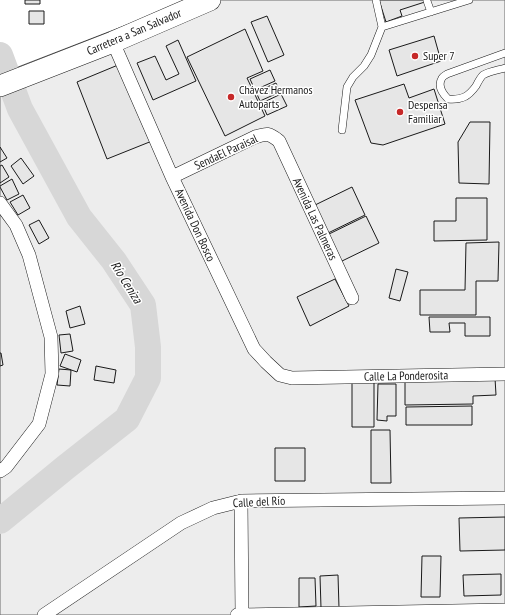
<svg xmlns="http://www.w3.org/2000/svg" width="505" height="615" viewBox="0 0 505 615" font-family="'PT Sans Narrow',sans-serif">
	<style>
		.green { fill: #ededed; stroke: #6a6a6a }
		.lines { fill: none; stroke-linecap: round; stroke-linejoin: round }
		.river { stroke: #d7d7d7; stroke-width: 26 }
		.building { fill: #e6e6e6; stroke: #1a1a1a }
		.service-casing { stroke: #1a1a1a; stroke-width: 8 }
		.minor-casing { stroke: #1a1a1a; stroke-width: 14 }
		.primary-casing { stroke: #1a1a1a; stroke-width: 22 }
		.service { stroke: #fff; stroke-width: 7 }
		.minor { stroke: #fff; stroke-width: 13 }
		.primary { stroke: #fff; stroke-width: 21 }
		.poi-dot { fill: #c62828; stroke: #fff; stroke-width: 1.5 }
		.labels { text-anchor: middle; stroke-width: 3; stroke-linejoin: round; paint-order: stroke }
		.street-label { font-size: 12px; fill: #1a1a1a; stroke: #fff }
		.poi-label { font-size: 12px; fill: #1a1a1a; stroke: #fff; text-anchor: start }
		.water-label { font-size: 13px; font-style: italic; fill: #1a1a1a; stroke: #fff }
	</style>
	<rect width="100%" height="100%" fill="#fff"/>
	<path class="green" d="M191,0H505V615H0V74Z"/>
	<g class="lines">
		<path class="river" d="M0,55L20,109L79,217L114,261L143,305L148,347V378L127,419L66,467L0,521"/>
	</g>
	<path class="building" d="M25,0H40V4H25Z
		M379,0H431L400,10L402,16L386,22Z
		M29,11H44V24H29Z
		M267,16L284,55L268,62L251,22Z
		M245,29L263,71L247,78L265,116L225,136L187,57Z
		M434,36L441,61L397,76L389,50Z
		M178,40L196,81L153,100L137,63L155,56L166,80L179,74L166,46Z
		M118,65L152,141L107,159L77,82Z
		M270,70L275,81L255,90L250,79Z
		M276,83L280,92L260,101L256,92Z
		M404,84L409,98L434,89L445,124L383,145L371,143L355,100Z
		M281,94L287,106L267,115L262,103Z
		M470,122H490L489,184L459,183L458,142Z
		M0,147L7,158L0,162Z
		M21,158L34,176L23,184L11,166Z
		M2,165L9,177L0,183V166Z
		M12,179L19,194L7,200L0,187V186Z
		M352,187L365,215L326,234L313,206Z
		M23,195L30,208L18,215L10,202Z
		M456,198H487V240L434,241V221H456Z
		M366,216L379,243L340,262L327,235Z
		M39,220L49,238L39,244L29,225Z
		M499,242L498,281H476V315H420V290H465L466,243Z
		M396,269L408,272L400,301L389,298Z
		M335,279L349,306L310,326L297,297Z
		M80,306L85,324L70,328L66,311Z
		M429,317H490V336H465V323H449L450,332H430Z
		M70,334L73,351L61,353L59,335Z
		M0,353H1L3,365L0,366Z
		M65,354L81,360L77,372L60,366Z
		M96,366L116,370L114,383L94,380Z
		M59,369L71,370L70,386L57,385Z
		M495,378L496,395L473,396V404L405,405V379Z
		M352,381H374V427H352Z
		M378,384H396V416H387V421L377,420Z
		M472,406V425H406V407Z
		M371,430H390L391,483H371Z
		M275,448H305V481H275Z
		M505,517V550L460,551L459,518Z
		M422,556H441L440,597H421Z
		M501,574V595L464,596L463,575Z
		M338,575L339,608H321L320,576Z
		M299,578H315L316,606L299,607Z"/>
	<g class="lines">
		<defs>
			<path id="service" d="M427,1L431,12
				M382,27L469,0
				M505,53L447,74C446,75 443,76 442,78C437,86 443,94 448,99C462,100 468,97 476,86C478,82 480,78 483,75C489,71 498,70 505,68
				M342,130L347,87L353,77L364,66L371,55L382,27L376,0"/>
			<path id="minor" d="M113,42L172,177L254,349L266,362L280,375L292,378L505,374
				M172,177L255,137C267,133 269,133 279,141L352,298
				M0,203L16,225L29,255L51,337L52,374L39,424L6,467L0,471
				M241,501L242,615
				M44,615L181,523L213,508L241,501L505,498
				M237,615L505,610"/>
			<path id="primary" d="M0,86L113,42L210,0"/>
		</defs>
		<use href="#service" class="service-casing"/>
		<use href="#minor" class="minor-casing"/>
		<use href="#primary" class="primary-casing"/>
		<use href="#service" class="service"/>
		<use href="#minor" class="minor"/>
		<use href="#primary" class="primary"/>
	</g>
	<g class="poi-dot">
		<circle cx="415" cy="56" r="4"/>
		<circle cx="231" cy="97" r="4"/>
		<circle cx="400" cy="112" r="4"/>
	</g>
	<g class="labels">
		<g class="street-label">
			<text transform="translate(134 32) rotate(-23)" y="4">Carretera a San Salvador</text>
			<text transform="translate(226 152) rotate(-25)" y="4">SendaEl Paraisal</text>
			<text transform="translate(315 219) rotate(65)" y="4">Avenida Las Palmeras</text>
			<text transform="translate(195 225) rotate(65)" y="4">Avenida Don Bosco</text>
			<text transform="translate(406 376) rotate(-1)" y="4">Calle La Ponderosita</text>
			<text transform="translate(259 502) rotate(-3)" y="4">Calle del Río</text>
		</g>
		<g class="poi-label">
			<text x="423" y="60">Super 7</text>
			<text x="239" y="94">Chávez Hermanos<tspan x="239" dy="14">Autoparts</tspan></text>
			<text x="408" y="109">Despensa<tspan x="408" dy="14">Familiar</tspan></text>
		</g>
		<g class="water-label">
			<text transform="translate(127 282) rotate(58)" y="5">Río Ceniza</text>
		</g>
	</g>
</svg>
